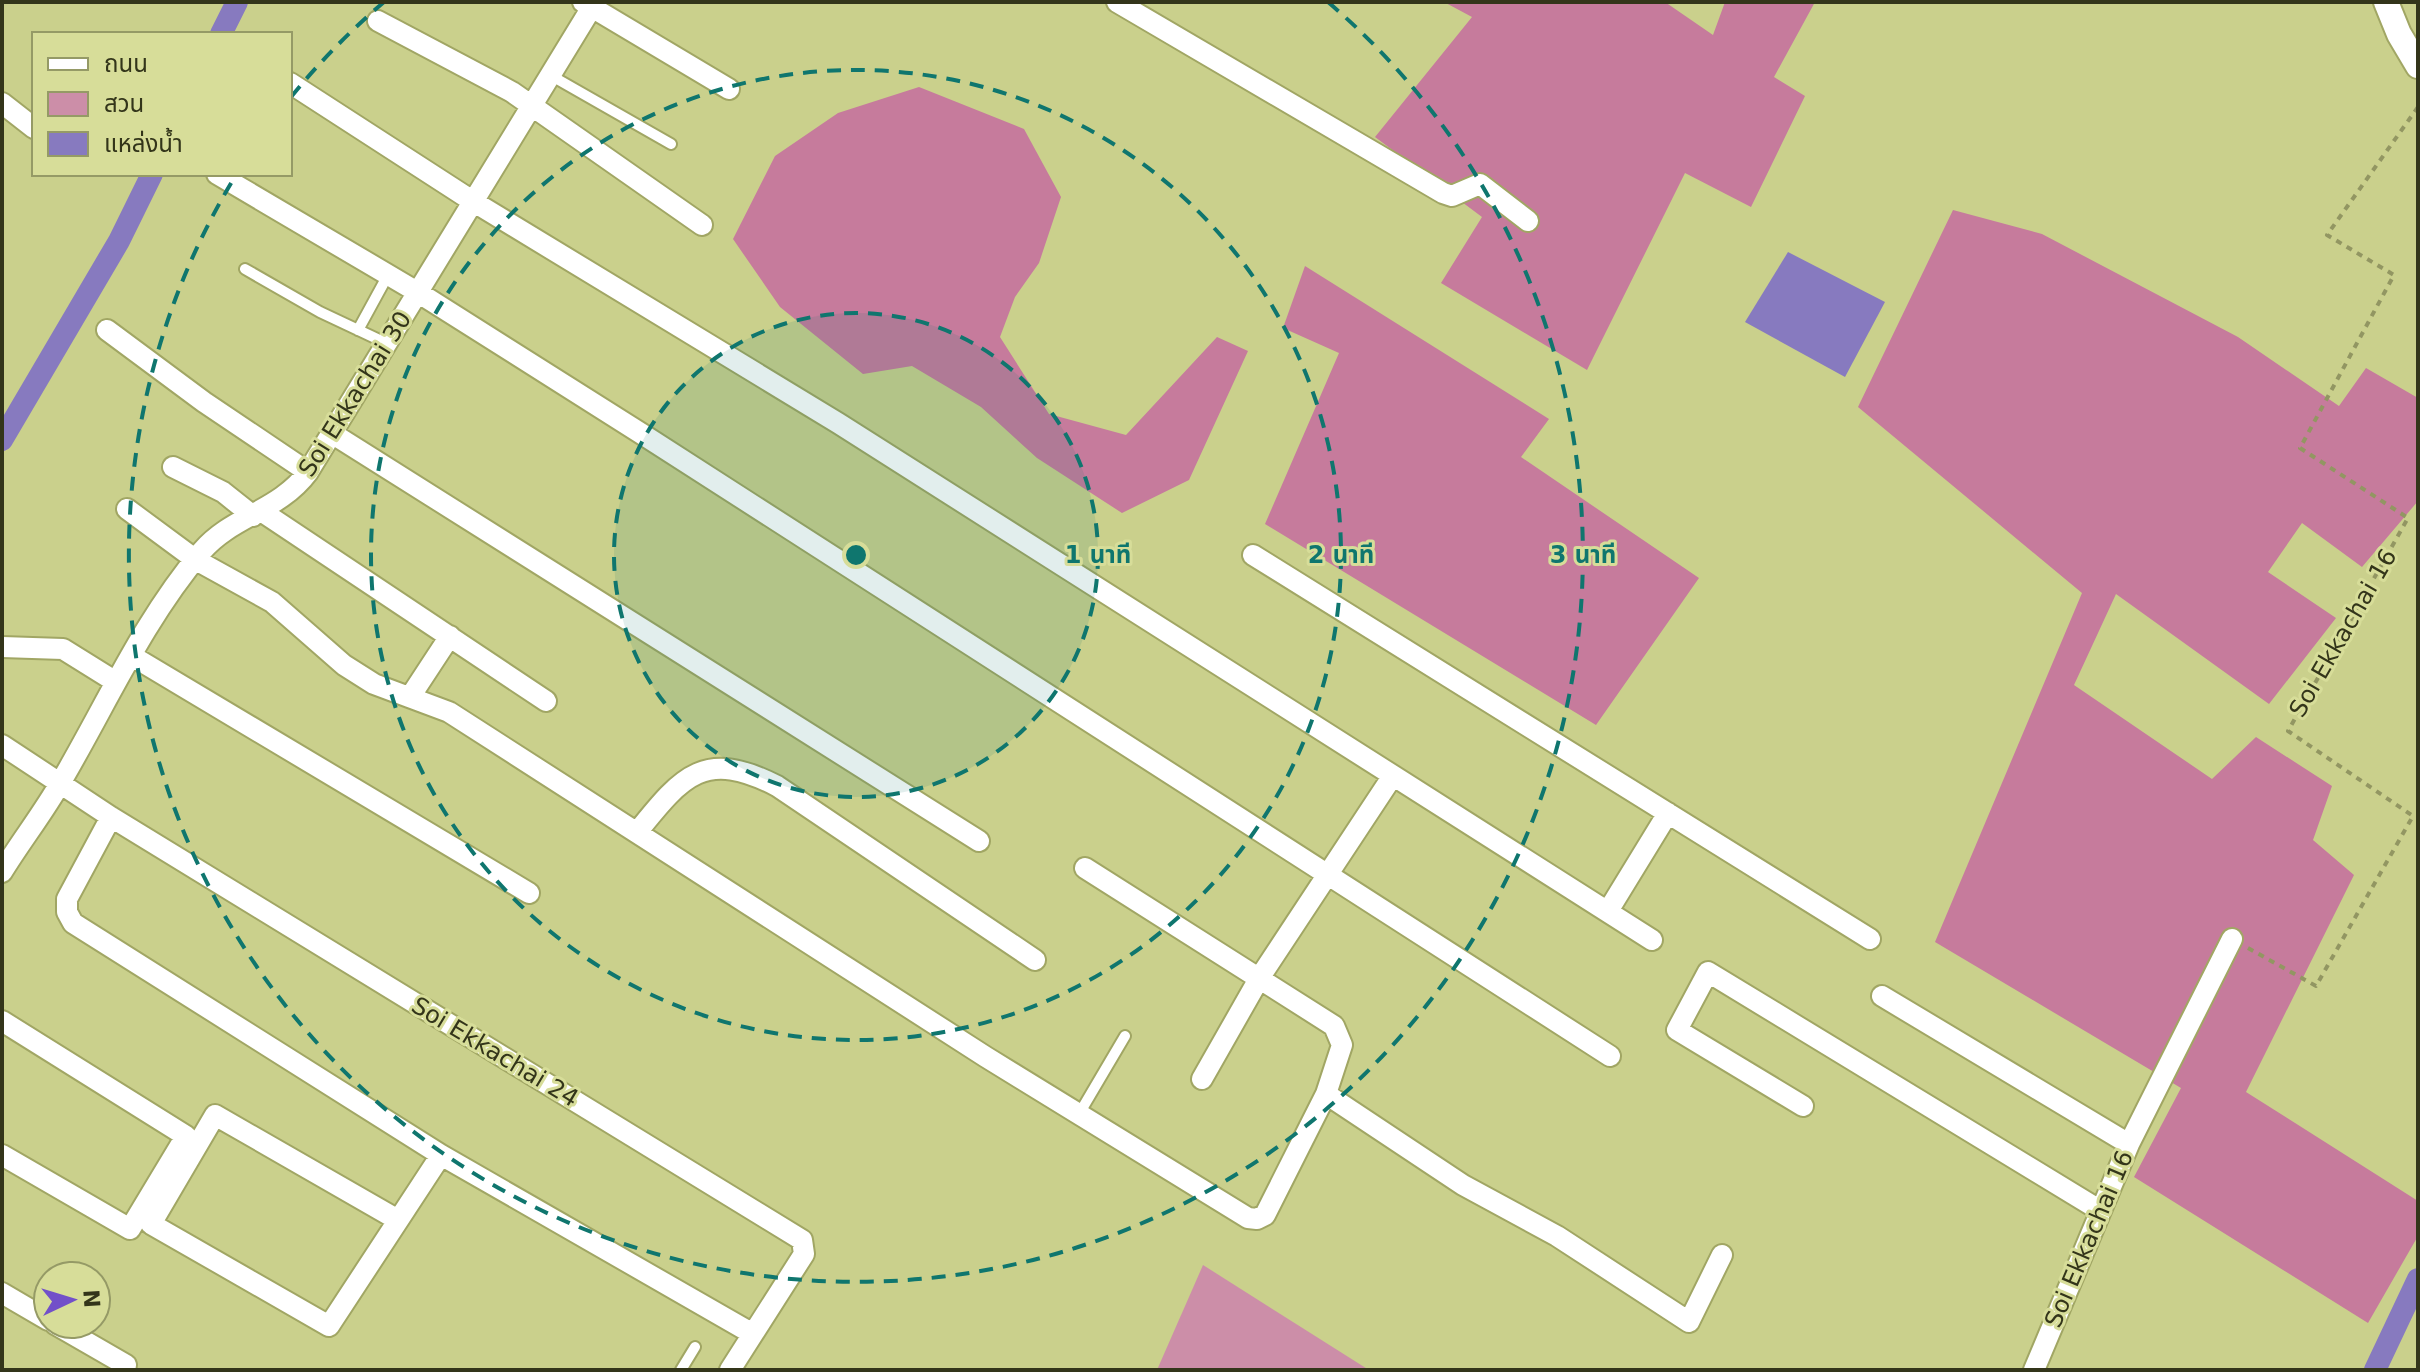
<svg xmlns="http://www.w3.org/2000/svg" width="2420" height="1372" viewBox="0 0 2420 1372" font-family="'DejaVu Sans','Noto Sans Thai',sans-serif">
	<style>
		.green { fill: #cc8ea8 }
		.forest { fill: #c67b9c }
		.water { fill: #877abf }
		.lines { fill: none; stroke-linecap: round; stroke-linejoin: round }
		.canal { stroke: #877abf; stroke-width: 22 }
		.service-casing { stroke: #a1a664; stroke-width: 14 }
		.minor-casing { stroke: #a1a664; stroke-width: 24 }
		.tertiary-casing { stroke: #a1a664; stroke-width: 28 }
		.path { stroke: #929662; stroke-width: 4; stroke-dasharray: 6 6; stroke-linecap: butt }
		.service { stroke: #fff; stroke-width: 10 }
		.minor { stroke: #fff; stroke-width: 20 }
		.tertiary { stroke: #fff; stroke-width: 24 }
		.ring { fill: none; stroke: #0f766e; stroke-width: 4; stroke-dasharray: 14 10 }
		.labels { text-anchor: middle; stroke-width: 6; stroke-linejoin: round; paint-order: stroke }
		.street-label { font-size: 24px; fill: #33351a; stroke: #d7dd99 }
		.centre { fill: #0f766e; stroke: #d7dd99; stroke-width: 4 }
		.ring-label { font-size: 24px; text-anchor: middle; font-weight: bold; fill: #0f766e; stroke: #d7dd99; stroke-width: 6; stroke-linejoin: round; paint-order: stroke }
	</style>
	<rect width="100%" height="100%" fill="#cad08c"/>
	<path class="green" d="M1203,1265L1369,1370H1157Z"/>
	<path class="forest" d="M1444,2H1665L1713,35L1725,2H1815L1774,77L1805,96L1751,207L1685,173L1587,370L1441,283L1482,217L1375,137L1472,17Z
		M919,87L1024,129L1061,197L1039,263L1015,297L1000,337L1049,414L1126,435L1217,337L1248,351L1189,480L1122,513L1037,458L981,407L912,366L863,374L780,307L733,239L775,156L838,113Z
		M1953,210L2042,234L2238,337L2339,406L2366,368L2418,398V501L2362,567L2302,523L2268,572L2336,618L2269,704L2116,594L2074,685L2212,779L2256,737L2332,786L2313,840L2354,875L2246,1092L2418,1201V1236L2368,1323L2134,1177L2181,1088L1935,942L2082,593L1858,407Z
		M1305,266L1549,419L1521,457L1699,578L1596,725L1265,524L1339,353L1283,328Z"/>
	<path class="water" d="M1788,252L1885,302L1845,377L1745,322Z"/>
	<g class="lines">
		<path class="canal" d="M221,34L237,2
			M2,440L119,241L152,174
			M2375,1370L2418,1279"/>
		<defs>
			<path id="service" d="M550,75L671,144
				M245,269L320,312L388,344
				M358,330L388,275
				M1079,1114L1125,1036
				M681,1370L695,1347"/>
			<path id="minor" d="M583,2L729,89
				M1117,2L1443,193L1452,196L1480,184L1528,221
				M378,21L512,92L702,225
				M290,83L474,202L838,423L1652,940
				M2,103L34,128
				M217,174L419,293L642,434L1610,1056
				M107,330L204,402L308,472
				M333,434L979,841
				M173,467L223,492L253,516
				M127,509L196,560L272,602L344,665L374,684L449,712L986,1057L1248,1218L1257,1219L1265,1215L1326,1094
				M261,511L546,701
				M1253,555L1870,939
				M2,647L63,649L116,682
				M132,656L529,893
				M410,697L450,636
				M2,745L111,817L802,1240L804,1254L730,1370
				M111,817L67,899V912L73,923L441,1155L753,1334
				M638,831C683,775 705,749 777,786L1035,960
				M1085,868L1334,1026L1342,1045L1326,1094L1463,1185L1557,1236L1689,1322L1722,1255
				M2,872C21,841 44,812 62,780C107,703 144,619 202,551C232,516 279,511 308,472L595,2
				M1608,911L1668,813
				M1882,996L2129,1144
				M2,1021L186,1136L130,1229L2,1155
				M1202,1079L1260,977L1392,777
				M1803,1106L1677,1030L1708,972L2101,1211
				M398,1220L215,1115L151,1224L329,1326L441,1155
				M2,1293L48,1320
				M55,1324L126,1365
				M2034,1370L2129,1144L2232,939"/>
			<path id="tertiary" d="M2386,2L2399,34L2418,66"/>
		</defs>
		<use href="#service" class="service-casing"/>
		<use href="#minor" class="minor-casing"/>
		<use href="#tertiary" class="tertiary-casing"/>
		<path class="path" d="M2248,948L2316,986L2413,816L2288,731L2408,518L2300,448L2394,275L2327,235L2418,107"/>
		<use href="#service" class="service"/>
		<use href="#minor" class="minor"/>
		<use href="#tertiary" class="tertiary"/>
	</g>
	<circle cx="856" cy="555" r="242" fill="#0f766e" fill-opacity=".12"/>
	<g class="ring">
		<circle cx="856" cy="555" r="242"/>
		<circle cx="856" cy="555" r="485"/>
		<path d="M291 97A727 727 0 0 1 384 2M1328 2A727 727 0 1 1 236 175"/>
	</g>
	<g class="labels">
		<g class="street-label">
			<text transform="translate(355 394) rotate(-58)" y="8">Soi Ekkachai 30</text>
			<text transform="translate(2343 633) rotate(-60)" y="8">Soi Ekkachai 16</text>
			<text transform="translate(495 1052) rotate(31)" y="8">Soi Ekkachai 24</text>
			<text transform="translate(2089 1239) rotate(-67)" y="8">Soi Ekkachai 16</text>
		</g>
	</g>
	<circle cx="856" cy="555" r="12" class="centre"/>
	<g class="ring-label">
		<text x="1098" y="563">1 นาที</text>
		<text x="1341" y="563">2 นาที</text>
		<text x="1583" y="563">3 นาที</text>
	</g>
	<rect width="2420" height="1372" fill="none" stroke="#33351a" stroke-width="8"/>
	<rect x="32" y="32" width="260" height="144" fill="#d7dd99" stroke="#959a66" stroke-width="2"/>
	<rect x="48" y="58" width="40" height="12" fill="#ffffff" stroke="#959a66" stroke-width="2"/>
	<text x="104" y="72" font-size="24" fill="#33351a">ถนน</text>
	<rect x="48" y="92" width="40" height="24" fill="#cc8ea8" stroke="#959a66" stroke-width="2"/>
	<text x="104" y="112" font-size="24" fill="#33351a">สวน</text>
	<rect x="48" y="132" width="40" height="24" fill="#877abf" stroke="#959a66" stroke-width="2"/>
	<text x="104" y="152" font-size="24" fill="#33351a">แหล่งน้ำ</text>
	<g transform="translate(72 1300) rotate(86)"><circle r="38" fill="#d7dd99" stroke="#959a66" stroke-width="2"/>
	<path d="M0-6L14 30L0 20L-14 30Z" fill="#7250c9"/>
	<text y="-12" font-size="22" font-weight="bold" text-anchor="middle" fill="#33351a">N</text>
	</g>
</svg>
